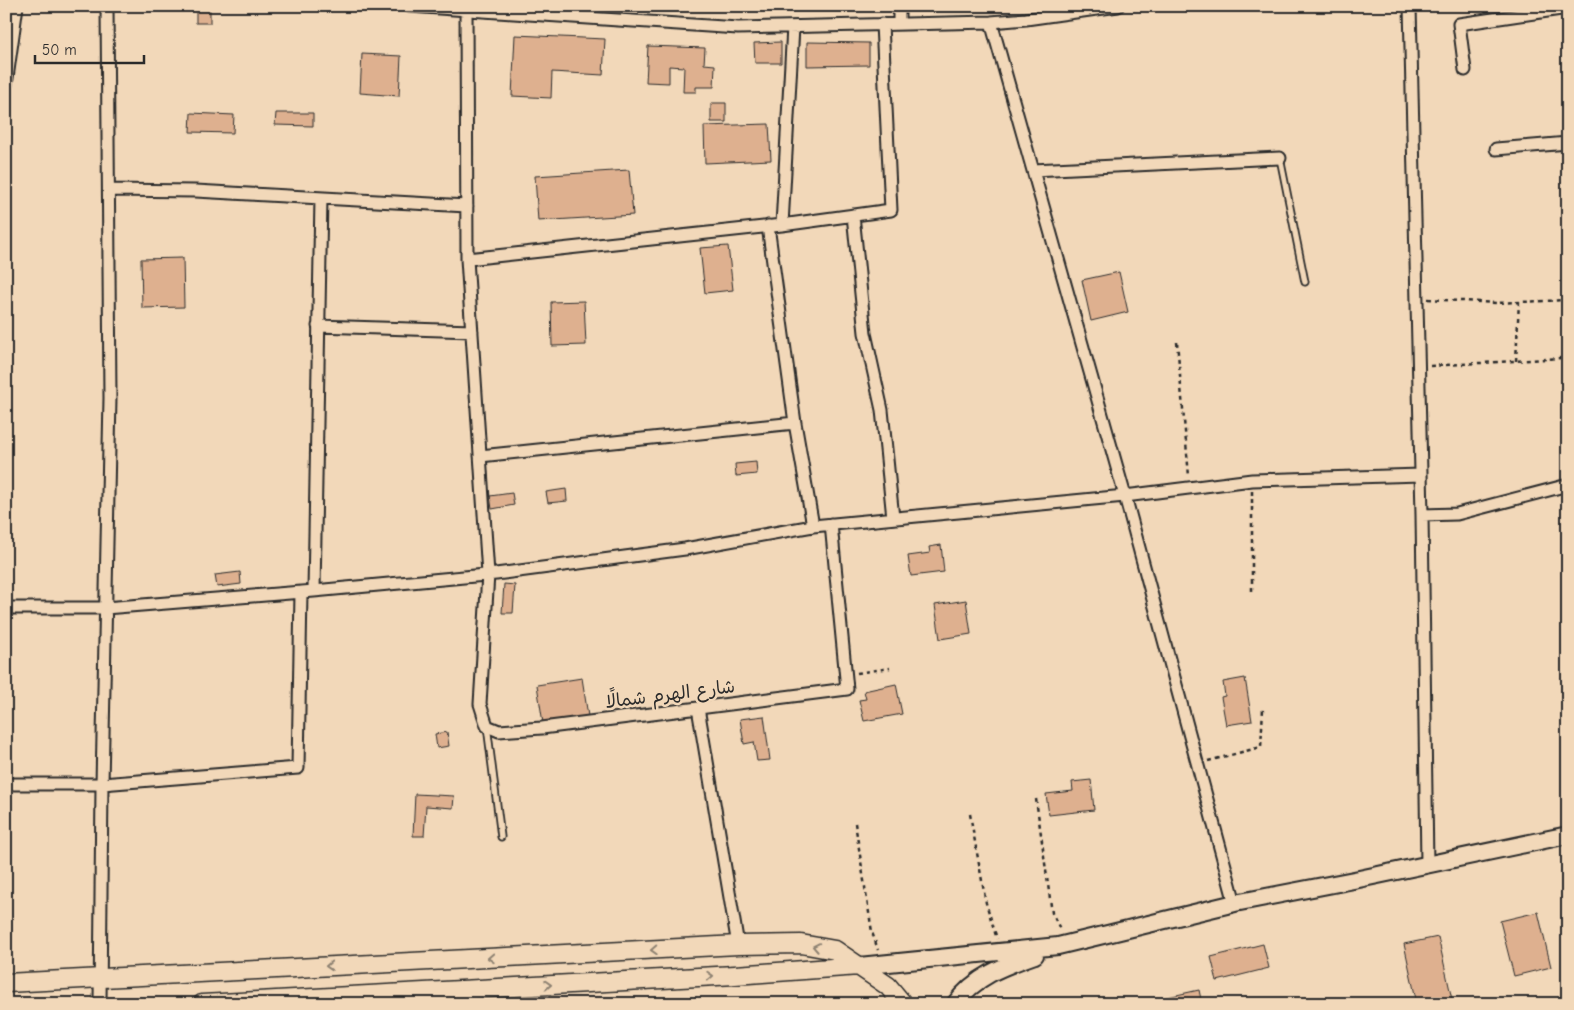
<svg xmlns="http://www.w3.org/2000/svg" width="1574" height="1010" viewBox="0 0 1574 1010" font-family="'Comic Neue','Playpen Sans Arabic',sans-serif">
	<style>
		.building { fill: #deb08f; stroke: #2b2b2b }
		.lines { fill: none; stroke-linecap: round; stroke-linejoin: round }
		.lane-casing { stroke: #2b2b2b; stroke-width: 9 }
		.street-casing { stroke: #2b2b2b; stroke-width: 15 }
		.secondary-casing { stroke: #2b2b2b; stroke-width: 20 }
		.primary-casing { stroke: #2b2b2b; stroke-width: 21 }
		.path { stroke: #2b2b2b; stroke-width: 2.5; stroke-dasharray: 4 4; stroke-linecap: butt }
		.lane { stroke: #f2d8b9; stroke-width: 5.5 }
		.street { stroke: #f2d8b9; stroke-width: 11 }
		.secondary { stroke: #f2d8b9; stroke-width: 16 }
		.primary { stroke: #f2d8b9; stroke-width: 18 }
		.oneway { stroke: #8e8272 }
		.labels { text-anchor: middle; stroke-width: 5; stroke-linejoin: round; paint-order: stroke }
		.street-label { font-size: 18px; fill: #2b2b2b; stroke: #f2d8b9 }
	</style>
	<rect width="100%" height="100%" fill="#f2d8b9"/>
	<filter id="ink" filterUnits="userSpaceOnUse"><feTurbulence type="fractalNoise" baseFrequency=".02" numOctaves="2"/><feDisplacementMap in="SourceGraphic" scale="10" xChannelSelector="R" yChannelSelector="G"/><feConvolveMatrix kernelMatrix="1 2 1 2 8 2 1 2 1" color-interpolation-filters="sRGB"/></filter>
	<g filter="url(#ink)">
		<path class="building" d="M196,10H210V23H196Z
			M515,35L605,39L603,75L552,72L551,98L512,96Z
			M781,42V63H755L754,43Z
			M807,42L869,43V65L807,66Z
			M648,46L705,48L704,64L715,65L714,87H696V92H683L684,67L669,66V83L646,82Z
			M362,54L401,56L399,96L360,93Z
			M711,103H726V122H711Z
			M191,113L234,115L233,133L190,132Z
			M276,113H313V126L275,125Z
			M769,124L771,160L705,163L704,126Z
			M629,170L633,215L538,221L535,176Z
			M728,246L733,290L705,293L700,248Z
			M183,258L184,307L142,308L141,259Z
			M1119,272L1128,312L1091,321L1082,280Z
			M584,301L586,345L552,346L551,302Z
			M756,462L757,474L736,476L735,464Z
			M566,489L567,501L548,503L546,492Z
			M512,493L514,505L492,509L490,496Z
			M941,545L944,572L911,576L908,556L930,553L929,547Z
			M240,572L241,584L217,587L215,575Z
			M504,584L515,585L513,613H502Z
			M966,600L971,634L940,639L935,605Z
			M582,678L588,716L543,723L537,685Z
			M1245,678L1252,721L1226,725L1221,697L1225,696L1223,682Z
			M896,684L902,714L864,721L859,700L866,699L864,691Z
			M764,716L770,760L757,761L754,742L744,744L740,719Z
			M447,732L449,746L437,748L435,734Z
			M1091,780L1094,810L1049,815L1046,794L1073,791L1072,782Z
			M415,794L454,796L453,808L426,806L424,836H413Z
			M1538,912L1551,967L1514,976L1500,921Z
			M1438,937L1453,1004H1417L1404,944Z
			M1263,944L1269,968L1217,981L1211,957Z
			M1199,990L1202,1004H1155L1154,1000Z"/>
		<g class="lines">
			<defs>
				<path id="lane" d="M1280,158L1305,282
					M487,726L501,837"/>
				<path id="street" d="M409,6L738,28L991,22L1026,19L1118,6
					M466,6L467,259L488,574L480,704L487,726L499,731L542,728L847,689L831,524
					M899,6V24
					M1410,6L1422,515L1427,864
					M991,22L1125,496L1235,903
					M1465,70L1459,24L1568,8
					M6,85L17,6
					M1496,149L1568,143
					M1033,170L1280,158
					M109,190L196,191L467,206
					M853,215L865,333L882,410L893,518
					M782,225L793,27
					M768,226L795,423L813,526
					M467,259L782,225L891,210L882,24
					M318,326L472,331
					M480,456L795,423
					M1422,515L1457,514L1568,485
					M314,591L321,198
					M6,608H105L314,591L496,574L685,549L813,526L1125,496L1252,480L1421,475
					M698,708L738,945
					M6,784H102L298,768L301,592
					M100,1004L102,784L110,398L107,6"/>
				<path id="secondary" d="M859,966L1058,946L1235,903L1359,879L1568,835
					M955,1004C975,976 1004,966 1035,955"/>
				<path id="primary" d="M6,983L738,945L801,944L835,950L888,986L903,1004
					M202,1004L735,975L859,966"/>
			</defs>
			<use href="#lane" class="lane-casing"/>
			<use href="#street" class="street-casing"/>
			<use href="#secondary" class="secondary-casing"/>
			<use href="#primary" class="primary-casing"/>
			<path class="path" d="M1428,299L1496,303L1568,300
				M1177,342L1189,476
				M1516,361L1519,301
				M1430,366L1563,358L1568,359
				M1252,491V592
				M857,673L890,668
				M1208,761L1261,747L1263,708
				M1036,799L1052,913L1060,929
				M970,814L986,903L997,939
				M855,823L872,932L878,950"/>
			<use href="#lane" class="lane"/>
			<use href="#street" class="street"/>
			<use href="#secondary" class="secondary"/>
			<use href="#primary" class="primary"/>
		</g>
		<defs><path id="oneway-chevron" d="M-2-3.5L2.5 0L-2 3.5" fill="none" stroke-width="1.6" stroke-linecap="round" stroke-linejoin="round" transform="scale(1.25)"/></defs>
		<g class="oneway">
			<use href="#oneway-chevron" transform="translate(816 947) rotate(-169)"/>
			<use href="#oneway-chevron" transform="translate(654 950) rotate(177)"/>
			<use href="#oneway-chevron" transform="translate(491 958) rotate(177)"/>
			<use href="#oneway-chevron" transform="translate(329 966) rotate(177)"/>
			<use href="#oneway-chevron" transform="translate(710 976) rotate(-3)"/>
			<use href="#oneway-chevron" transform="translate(548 985) rotate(-3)"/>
		</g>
	</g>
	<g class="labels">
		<g class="street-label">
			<text transform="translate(670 694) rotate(-7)" y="6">شارع الهرم شمالًا</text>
		</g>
	</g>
	<rect width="1574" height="1010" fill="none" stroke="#f2d8b9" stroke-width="25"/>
	<rect x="12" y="12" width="1549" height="985" fill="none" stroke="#2b2b2b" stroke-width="2" filter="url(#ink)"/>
	<path d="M35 55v8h109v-8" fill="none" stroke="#2b2b2b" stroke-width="2.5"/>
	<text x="42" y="55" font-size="15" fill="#2b2b2b" stroke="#f2d8b9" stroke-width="4" paint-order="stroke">50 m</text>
</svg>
